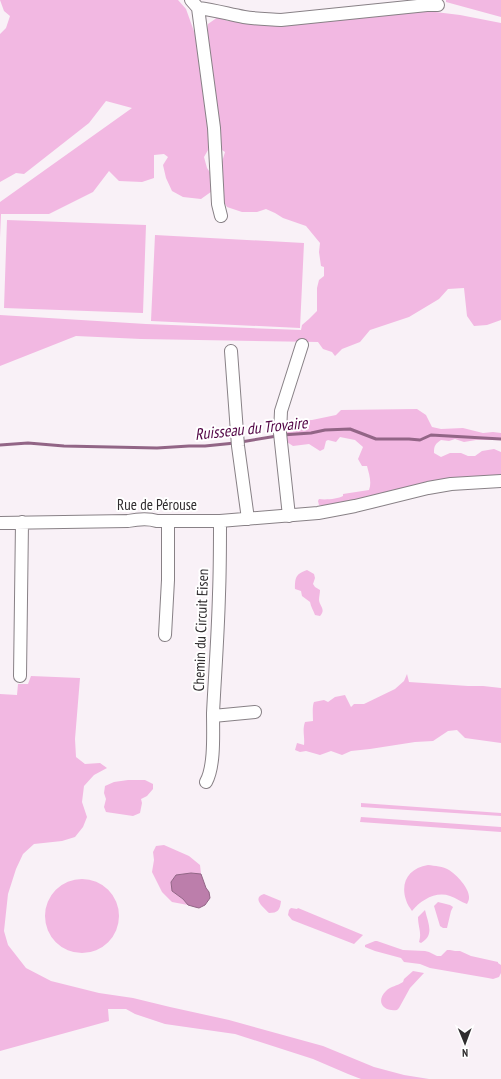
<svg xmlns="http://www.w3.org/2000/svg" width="501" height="1079" viewBox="0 0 501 1079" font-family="'PT Sans Narrow',sans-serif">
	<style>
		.green { fill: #f2b8e2 }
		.water { fill: #bc7eab; stroke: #926586 }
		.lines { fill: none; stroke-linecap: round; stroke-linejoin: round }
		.stream { stroke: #926586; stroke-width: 3 }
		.minor-casing { stroke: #888186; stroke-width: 14 }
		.minor { stroke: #fff; stroke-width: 12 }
		.labels { text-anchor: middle; stroke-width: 4; stroke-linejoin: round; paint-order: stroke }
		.street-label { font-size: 15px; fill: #2f2c2e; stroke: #fff }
		.water-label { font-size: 16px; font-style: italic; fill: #510444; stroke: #fff }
	</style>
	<rect width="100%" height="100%" fill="#f9f1f7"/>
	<path class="green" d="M0,0H178L186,9L196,37L210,134L208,150L204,157L207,168L211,174L215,189L201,199L183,197L172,191L166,178L163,165L168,157L164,154L154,155V178L142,182L119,181L109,171L93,192L49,214H1L0,238V202L132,108L106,101L89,123L24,174L16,173L0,182V34L6,28L10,16L4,11Z
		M446,0H501V17L446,2Z
		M419,10L460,15L501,23V320L487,325L474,326L467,316L464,288L448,289L439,299L409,317L370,330L360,342L342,349L335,356L332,352L323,349L318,342L141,339L76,336L0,366V315L146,324L301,330L302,325L309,319L317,311V288L319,280L324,276V267L321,266L319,252L320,243L306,226L283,218L275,213L266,209L257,212H242L227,207L222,199L219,172L225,152L219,148L206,36L208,24L218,17L228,21Z
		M7,220L146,225L143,313L4,308Z
		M155,235L304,243L300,328L151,321Z
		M417,409L426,415L432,427L441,429L463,428L483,433L493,432L501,433V440H476L464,442L455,439L449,441L441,440C435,444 434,446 434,453L441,457L450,453H461L468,456H475L482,451L494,449L501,452V476L367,496L360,499L333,504L324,506L319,505L318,501L319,499C325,500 338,499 343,496V494L369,490C372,482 369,474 367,466H362L358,459L363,447L355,440L340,437L336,442L328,440L326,441L324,449L320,451L309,444L293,446L284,440L283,421L312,420L336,415L341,410Z
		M307,570L314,574L315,578L313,584L315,587L320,590C320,593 319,597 319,600C320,607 326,609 320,616L315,615C313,610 311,607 310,602L302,596L301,591L295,589C295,577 296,574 307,570Z
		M407,674L409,682L468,686H483L501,688V743L465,738L457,730L448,731L433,741L415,742L370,749L351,751L342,755L331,751L320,755L306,751L300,752L295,750L297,743L304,745C305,736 302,731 305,722L313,721C313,716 312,706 314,702L324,700L328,702L335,697L345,695L351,707L354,704H364L395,689L404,681Z
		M31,676L80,678L75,739L76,757L85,764L100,763L107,768L94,775L84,786L82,802L87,817L83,827L75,837L62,841L34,844L23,854L16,869L8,894L4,931L8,945L26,968L51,981L99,993L133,998L170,1007L229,1020L323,1046L374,1067L404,1075L429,1079H361L348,1074L313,1059L235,1034L165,1024L135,1014L126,1009H108L109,1021L0,1051V694L17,695L18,684H28Z
		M128,780H145L153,784V789L147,796L141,799L142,803L140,813L133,816L106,812L104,807L106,799L104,793L105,786L114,782Z
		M361,803L501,813V816L361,807Z
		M361,817L501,827V832L360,822Z
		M164,845L189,856L200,865L201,874L191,873L176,875L171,882L172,891L183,899L188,905L172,902L162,892L152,872L154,860L153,852L156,846Z
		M428,865C435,866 443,866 449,870C457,875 470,889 469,898C469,900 468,902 467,904C461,902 456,898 450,896C436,891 421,900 412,911C410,908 407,904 406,900C400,882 409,868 428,865Z
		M45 916a37 37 0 1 1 74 0a37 37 0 1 1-74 0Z
		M264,894L281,901C280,910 278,913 269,913C264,908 251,898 264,894Z
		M438,902L450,905L453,907L451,911L447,928H443L440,926L434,906Z
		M291,908L297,909L298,908L363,935L354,944L292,920L288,915L289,910Z
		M425,910C428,923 435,935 421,943L419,942C422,932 418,927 418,917Z
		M375,941H377L403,950L425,951L429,952L437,956H441L447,950H450L455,951H460L471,956L498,962V963L501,965V973L499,977L493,979L488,978L430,968L420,964L404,962L401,958L375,951L365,947V945Z
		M413,971L424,973L410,988L399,1008L397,1010C384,1012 375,1002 386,991C391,986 397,986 403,982L404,979Z"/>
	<path class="water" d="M191,873L201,874L206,888L209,892L210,898L205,905L199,908L195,907L188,905L183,899L172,891L171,882L176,875Z"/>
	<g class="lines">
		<path class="stream" d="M282,435L311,433L325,430L350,429L376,439H409L420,440L431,435L501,439
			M241,442L277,436
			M0,445L28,443L64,446L157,448L189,446H205L235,443"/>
		<defs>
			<path id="minor" d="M191,0L198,8L214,128L218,204L221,216
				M198,8C215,10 228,14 244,17C256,19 269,19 281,20L427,5H438
				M231,351L238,446L248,519
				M289,516L280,433L281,411L302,345
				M0,523L128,521C138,519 148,518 157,521H220L318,513L355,506L428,488L451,484L501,481
				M165,635L168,580V521
				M20,676L22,522
				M213,716L255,712
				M206,782C215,766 213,732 213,713C215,674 218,634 219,594C220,570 220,545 220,521"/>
		</defs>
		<use href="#minor" class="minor-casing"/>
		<use href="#minor" class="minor"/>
	</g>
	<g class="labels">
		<g class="street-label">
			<text x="157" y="510">Rue de Pérouse</text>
			<text transform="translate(201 630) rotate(-88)" y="5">Chemin du Circuit Eisen</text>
		</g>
		<g class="water-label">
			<text transform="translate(251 428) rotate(-6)" y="6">Ruisseau du Trovaire</text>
		</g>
	</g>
	<g transform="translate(465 1043) rotate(179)" stroke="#ffffff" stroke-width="3" paint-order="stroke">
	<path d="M0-3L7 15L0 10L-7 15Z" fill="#2f2c2e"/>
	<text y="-6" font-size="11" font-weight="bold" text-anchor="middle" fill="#2f2c2e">N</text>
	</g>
</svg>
